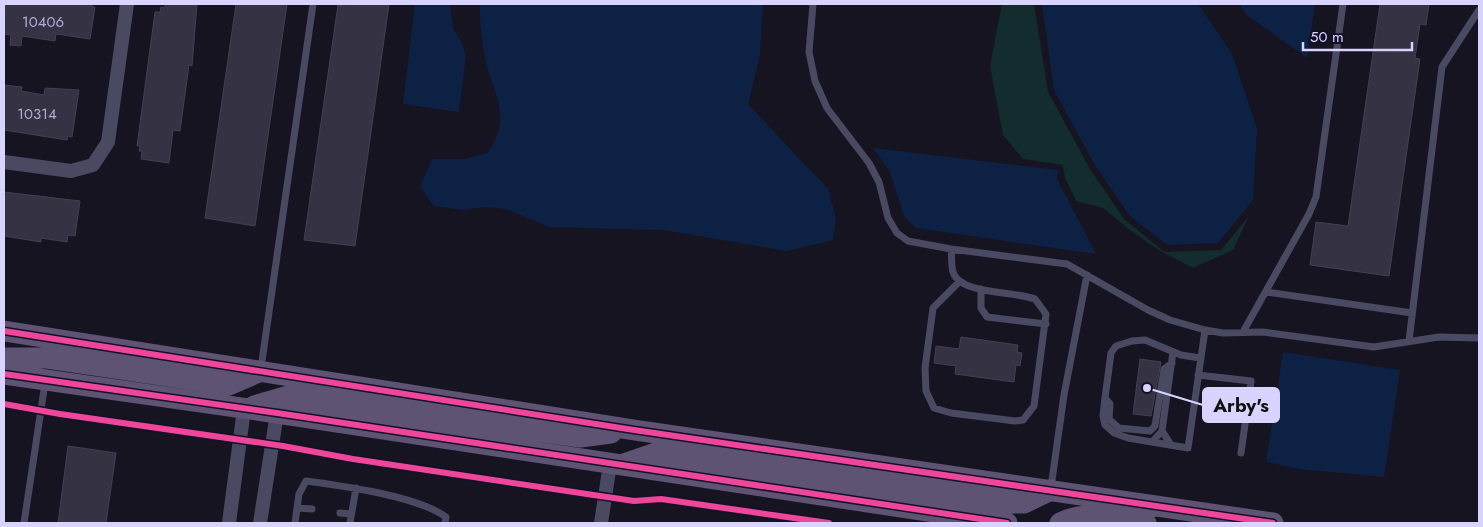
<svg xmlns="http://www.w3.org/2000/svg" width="1483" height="527" viewBox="0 0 1483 527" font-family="Jost,sans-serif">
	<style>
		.green { fill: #132c2d }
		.water { fill: #0d2144 }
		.building { fill: #343243; stroke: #433f54 }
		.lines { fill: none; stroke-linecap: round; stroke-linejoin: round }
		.service { stroke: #4a4962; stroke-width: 7 }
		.minor { stroke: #4a4962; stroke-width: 14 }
		.primary { stroke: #5e5373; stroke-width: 21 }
		.cycleway-casing { stroke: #130f26; stroke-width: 9 }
		.cycleway { stroke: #ed469a; stroke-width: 6 }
		.labels { text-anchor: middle; stroke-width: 4; stroke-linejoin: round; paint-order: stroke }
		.number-label { font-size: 15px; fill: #b0acd0 }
		.leader { fill: none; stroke: #d9d4ff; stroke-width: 2 }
		.callout-dot { fill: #d9d4ff; stroke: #130f26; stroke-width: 2 }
		.callout { fill: #d9d4ff; stroke: #d9d4ff; stroke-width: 2 }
		.callout-label { font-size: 19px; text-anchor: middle; font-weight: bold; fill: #111 }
	</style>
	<rect width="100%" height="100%" fill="#161421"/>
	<path class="green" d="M1002,4H1034L1048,92L1090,169L1124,219L1162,250L1167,252L1221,250L1249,216L1233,250L1193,268L1157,249L1126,227L1103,208L1076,201L1065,178L1063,165L1023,159L1003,135L990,66Z"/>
	<path class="water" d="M415,4H450L453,28L462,43L466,56L459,112L403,104Z
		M480,4H763L760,54L748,104L828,189L836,218L833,240L787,251L663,230L549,227L506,209L484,207L463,210L434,206L420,187L432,159H465L487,153C514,116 493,96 485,58C482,40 479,22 480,4Z
		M1042,4H1198L1232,54L1257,129L1253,200L1218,243L1167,245L1130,216L1096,167L1054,90Z
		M1239,4H1315L1307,58L1248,16Z
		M873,148L1058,170L1057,179L1096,254L916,228L904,216L889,170Z
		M1283,352L1400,370L1384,477L1299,469L1266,462Z"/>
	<path class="building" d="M5,4H92V7H95L90,39L56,34L55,41L22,36L21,46L10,45L11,35L4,34Z
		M165,4H197L192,66L189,65L180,131L173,130L169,163L141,159L142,151H139L140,146H137L155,12H160L161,7L165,8Z
		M236,4H287L255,226L205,218Z
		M346,4H389L355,246L304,240L338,5L345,6Z
		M1380,4H1429L1426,25L1420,24L1415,58L1420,59L1389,276L1310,265L1316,222L1348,226Z
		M4,85L22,87L21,91L44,95L45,88L79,90L72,137L68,136L67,140L4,130Z
		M4,192L80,201L75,236L68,235L67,242L41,238V242L4,236Z
		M961,337L1018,345L1017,352L1022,353L1020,366L1016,365L1014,382L955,374L956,366L934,363L936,346L959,349Z
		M1140,359L1161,362L1151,416L1133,414Z
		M68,446L116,453L106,523H58Z"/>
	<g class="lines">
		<path class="service" d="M813,4L809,52L815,81L827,108L869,163L879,182L888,218L897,233L908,241L951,249L1067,264L1148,310L1170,320L1205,330L1223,333L1263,332L1374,347L1439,337L1479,338
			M951,249C952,256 951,266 953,272C960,295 1015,291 1035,299L1046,314L1034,406L1023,420L1015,421L951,413L934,408L926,391L925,368L933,308L959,282
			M981,289V308L987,317L1046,324
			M1266,292L1412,313
			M1243,332L1309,214L1316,197L1343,4
			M1409,341L1442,67L1479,10
			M1200,358L1181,355L1145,340L1132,341L1116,346L1111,353L1105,398L1103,416L1105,425L1114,433L1128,438L1188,448L1205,330
			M261,368L313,4
			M1198,375L1251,381L1241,453
			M1105,398L1110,404L1109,419L1119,428L1150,431L1155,426L1164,369L1172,363
			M1162,431L1171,445
			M1152,442L1162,431L1173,352
			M1051,487L1064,395L1087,275
			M297,508L312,509
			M340,513L351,514
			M24,523L45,383
			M295,523L299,494L306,481C343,486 417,496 446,517L445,523
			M350,523L356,488"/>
		<path class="minor" d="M4,162L71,171L93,165L108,142L127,4
			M229,523L244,409
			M260,523L277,413
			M601,523L610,464"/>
		<path class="primary" d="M4,331L634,430L1273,523
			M4,358H47L229,385L261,371
			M4,374L277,413L1007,523
			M254,406L288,396L580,437L611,433
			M624,464L656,453L994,503H1024L1051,490
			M1060,523C1087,509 1117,519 1146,523"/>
		<defs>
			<path id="cycleway" d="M4,331L634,430L1273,523
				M4,374L277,413L1007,523
				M4,404L60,414L283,446L353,459L634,501L661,499L829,523"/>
		</defs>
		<use href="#cycleway" class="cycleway-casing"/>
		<use href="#cycleway" class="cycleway"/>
	</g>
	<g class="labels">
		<g class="number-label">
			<text x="43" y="27">10406</text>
			<text x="37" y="119">10314</text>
		</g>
	</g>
	<path class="leader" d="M1147 388L1203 405"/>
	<circle class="callout-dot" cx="1147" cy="388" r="5"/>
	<rect class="callout" x="1203" y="388" width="76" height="34" rx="5"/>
	<g class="callout-label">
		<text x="1241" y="412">Arby's</text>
	</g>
	<rect width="1483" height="527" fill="none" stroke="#d9d4ff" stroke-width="10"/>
	<path d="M1303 42v8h109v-8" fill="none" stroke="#d9d4ff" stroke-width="2.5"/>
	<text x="1310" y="42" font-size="15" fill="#d9d4ff" stroke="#130f26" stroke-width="4" paint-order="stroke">50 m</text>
</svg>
